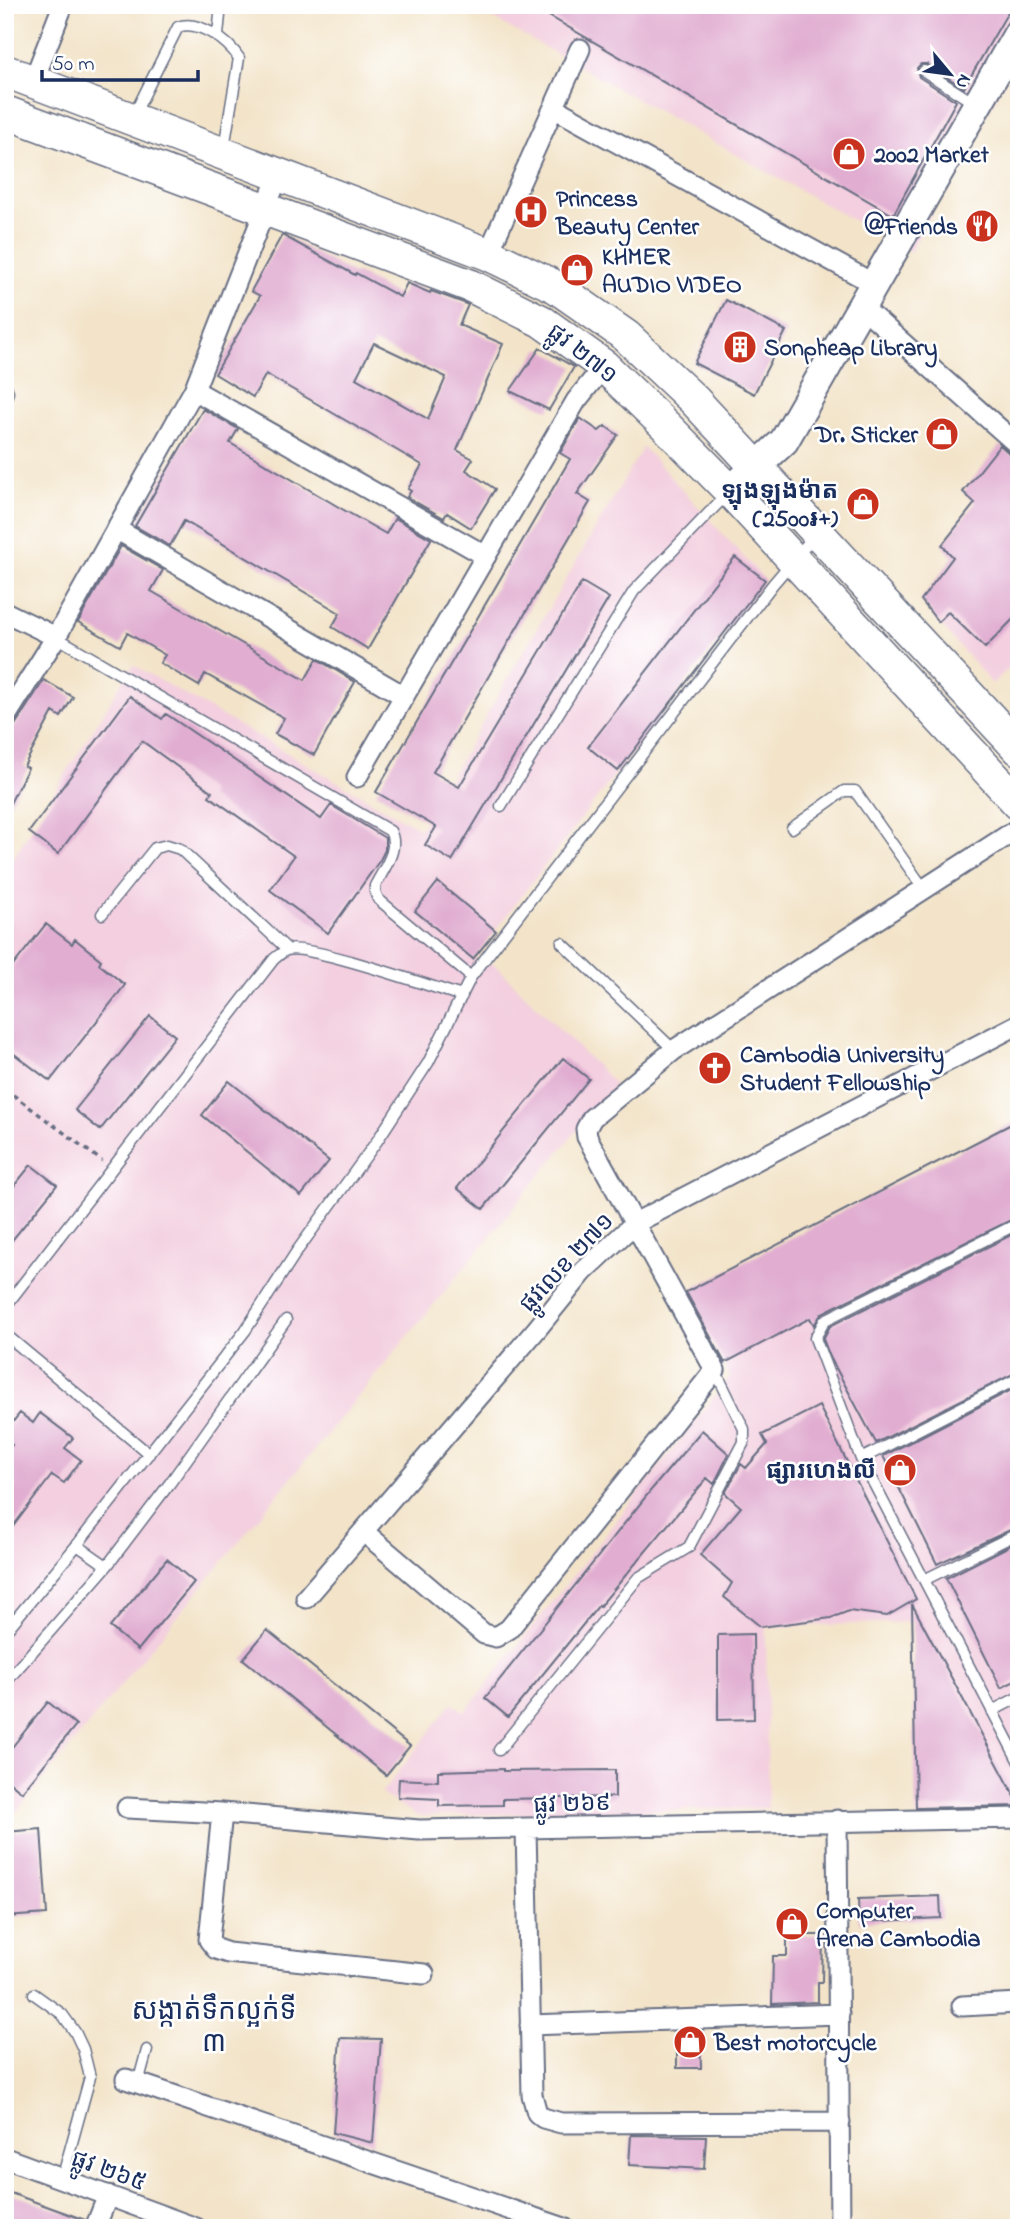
<svg xmlns="http://www.w3.org/2000/svg" width="1024" height="2233" viewBox="0 0 1024 2233" font-family="'Indie Flower','Noto Sans Khmer',sans-serif">
	<style>
		.built { fill: #f3cfdf }
		.building { fill: #e1aed1; fill-rule: evenodd }
		.lines { fill: none; stroke-linecap: round; stroke-linejoin: round }
		.lane-casing { stroke: #676e83; stroke-width: 13 }
		.street-casing { stroke: #676e83; stroke-width: 23 }
		.secondary-casing { stroke: #676e83; stroke-width: 32 }
		.primary-casing { stroke: #676e83; stroke-width: 35 }
		.path { stroke: #676e83; stroke-width: 3.5; stroke-dasharray: 5 5; stroke-linecap: butt }
		.lane { stroke: #fff; stroke-width: 10 }
		.street { stroke: #fff; stroke-width: 19 }
		.secondary { stroke: #fff; stroke-width: 28 }
		.primary { stroke: #fff; stroke-width: 32 }
		.labels { text-anchor: middle; stroke-width: 5; stroke-linejoin: round; paint-order: stroke }
		.poi-label { font-size: 24px; font-weight: bold; fill: #1b2f5e; stroke: #fff; text-anchor: start }
		.street-label { font-size: 24px; fill: #1b2f5e; stroke: #fff }
		.quarter-label { font-size: 28px; fill: #1b2f5e; stroke: #fff }
	</style>
	<rect width="100%" height="100%" fill="#fff"/>
	<filter id="ink" filterUnits="userSpaceOnUse"><feTurbulence type="fractalNoise" baseFrequency=".0143" numOctaves="2"/><feDisplacementMap in="SourceGraphic" scale="14" xChannelSelector="R" yChannelSelector="G"/><feConvolveMatrix kernelMatrix="1 2 1 2 8 2 1 2 1" color-interpolation-filters="sRGB"/></filter>
	<filter id="wash" filterUnits="userSpaceOnUse"><feTurbulence type="fractalNoise" baseFrequency=".00686" numOctaves="4" result="noise"/><feDisplacementMap in="SourceGraphic" scale="28" xChannelSelector="R" yChannelSelector="G"/><feGaussianBlur stdDeviation="1.57" result="paint"/><feColorMatrix in="noise" values="0 0 0 0 0 0 0 0 0 0 0 0 0 0 0 0 0 1.4 0 .05"/><feComposite in="paint" operator="in"/></filter>
	<g filter="url(#wash)">
		<rect width="100%" height="100%" fill="#f3e4c9"/>
		<path class="built" d="M480,5H1019V55L910,252L478,10Z
			M643,447L765,580L473,959L495,965L615,1084L5,1826V871L133,665L420,829Z
			M1019,535V659L992,684L938,622Z
			M1019,1120V1815L916,1817L912,1622L766,1627L768,1808L418,1816L381,1794L452,1703L465,1712L730,1377L685,1293Z"/>
		<g id="blocks">
			<path class="building" d="M530,5H1012L964,88L927,64H921L917,68L919,77L956,101L893,215Z
				M282,235L355,275L356,273L400,297L407,283L430,293L431,291L464,303L468,305L459,325L503,344L457,450L473,459L466,470L495,489L471,528L447,513L444,518L407,497L411,491L408,489L422,465L266,374L253,397L215,374L260,296L251,291ZM374,343L446,377L428,419L356,378Z
				M726,300L786,331L754,394L694,363Z
				M540,348L574,367L549,410L510,391Z
				M203,409L238,429L230,443L342,509L386,534L395,518L431,539L368,649L332,627L340,613L184,521L170,546L135,526Z
				M580,418L599,431L605,426L618,435L577,494L590,502L433,772L459,787L582,582L609,598L452,861L425,845L436,827L376,792L570,459L560,453Z
				M1000,445L1011,455L1019,458V613L985,648L948,612L938,622L921,600L953,557L942,545L975,503L963,492Z
				M121,546L163,570L151,591L189,613L305,680L317,659L355,682L314,755L275,734L284,718L205,674L199,686L160,663L165,655L127,633L120,646L78,622Z
				M735,557L765,580L618,771L588,747Z
				M44,680L73,697L61,717L53,712L24,766L28,768L5,813V730L15,725Z
				M130,696L162,719L166,714L321,819L331,805L385,838V850L380,860L328,933L270,890L294,856L209,796L212,792L142,741L58,854L29,832Z
				M438,882L496,931L473,959L415,911Z
				M46,924L72,944L75,939L101,960L99,964L125,985L50,1081L5,1047V976Z
				M150,1016L175,1036L100,1130L75,1110Z
				M563,1058L589,1079L483,1209L457,1188Z
				M229,1081L329,1161L301,1196L202,1115Z
				M1019,1120V1216L822,1313L814,1325L810,1318L725,1363L686,1292Z
				M31,1165L57,1185L5,1249V1197Z
				M1019,1231V1371L876,1443L830,1357L823,1339L830,1326Z
				M1019,1386V1526L937,1564L883,1456Z
				M819,1406L916,1599L887,1616L849,1611L831,1618L761,1627L724,1597L732,1583L700,1555L741,1507L725,1493L741,1464L746,1468L767,1444L762,1435Z
				M20,1413L33,1423L40,1413L73,1438L65,1448L81,1460L64,1483L52,1475L5,1537V1454L12,1445L5,1439V1432Z
				M702,1430L729,1454L714,1484L707,1478L600,1606L599,1605L508,1717L485,1698L652,1489Z
				M1019,1541V1679L1001,1688L946,1578Z
				M167,1559L194,1582L138,1650L110,1627Z
				M912,1604L1019,1804V1806L916,1808Z
				M267,1630L410,1746L386,1775L243,1659Z
				M753,1634L754,1719L718,1720V1635Z
				M48,1702L76,1725L22,1792L5,1778V1756Z
				M503,1769V1771L615,1770V1797L503,1799V1805L439,1806V1799L398,1797L399,1779L438,1781V1771Z
				M41,1829L47,1914L5,1917V1832Z
				M940,1896L941,1918L859,1922L858,1899Z
				M787,1935H823L822,1982H818V2002L772,2004L773,1956H787Z
				M700,2031L701,2068H677V2032Z
				M340,2038L381,2039L373,2143L333,2133Z
				M631,2135L706,2136L704,2169L629,2165Z
				M5,2191L85,2220L83,2228H5Z"/>
		</g>
	</g>
	<g filter="url(#ink)">
		<use href="#blocks" fill-opacity="0" stroke="#676e83" stroke-width="2"/>
		<g class="lines">
			<defs>
				<path id="lane" d="M218,35L221,5
					M924,71L974,103
					M134,115L178,27C198,19 228,41 239,58L224,148
					M5,383L8,392L5,401
					M56,637L390,831C400,849 384,868 375,886V892L378,899L471,977
					M501,806L634,591L728,493
					M792,828L844,791H855L924,889
					M102,914L155,848L167,845L180,849L287,949
					M562,943L674,1050
					M1019,1223L825,1320L815,1338L861,1459L1019,1762
					M5,1307L274,959C277,957 283,951 287,950C307,943 435,988 462,996
					M5,1334L149,1454
					M861,1459L1019,1378
					M77,1545L107,1566
					M924,1580L1019,1533
					M5,1632L77,1545L245,1331L297,1251L377,1141L428,1063L471,977L773,584L815,535
					M5,1683L107,1566L170,1483L286,1320
					M992,1711L1019,1697
					M499,1750L638,1578L689,1547L744,1442V1429L715,1370
					M34,1994L62,2014L75,2032L83,2049L90,2077L62,2179
					M138,2083L147,2050"/>
				<path id="street" d="M33,82L63,5
					M554,108L874,284
					M488,254L580,49
					M861,306L1019,446
					M194,390L486,556
					M116,529L404,696
					M5,612L56,637
					M5,718L56,637L194,390L279,174
					M357,777L576,401L604,366
					M364,1532L484,1634L496,1637L509,1629L715,1370L587,1137L586,1129L592,1118L674,1050L1019,828
					M306,1598L536,1330L583,1272L635,1223L1019,1024
					M127,1808L222,1813L419,1830L1019,1818
					M222,1813L209,1940L216,1949L228,1953L424,1974
					M837,1820L840,2228
					M526,1829L532,2095L537,2113L543,2118L561,2123L840,2122
					M962,2006L1019,2003
					M530,2025L839,2014
					M126,2079L564,2228
					M5,2158L196,2228
					M95,2228L108,2195"/>
				<path id="secondary" d="M730,491L784,441L1019,32"/>
				<path id="primary" d="M5,71L488,254L556,287L626,336L694,400L1019,749
					M5,112L471,286L541,321L604,366L668,428L730,491L1019,804"/>
			</defs>
			<use href="#lane" class="lane-casing"/>
			<use href="#street" class="street-casing"/>
			<use href="#secondary" class="secondary-casing"/>
			<use href="#primary" class="primary-casing"/>
			<path class="path" d="M5,1089L102,1161"/>
			<use href="#lane" class="lane"/>
			<use href="#street" class="street"/>
			<use href="#secondary" class="secondary"/>
			<use href="#primary" class="primary"/>
		</g>
	</g>
	<defs>
		<symbol id="shop-disc" viewBox="-11 -11 22 22"><circle r="9.5" fill="#c8321e" stroke="#fff"/><path d="M-5-2.5h2.3a2.7 3.5 0 0 1 5.4 0H5L5.5 6h-11ZM-1.5-2.5h3a1.5 2.3 0 0 0-3 0Z" fill="#fff"/></symbol>
		<symbol id="hospital-disc" viewBox="-11 -11 22 22"><circle r="9.5" fill="#c8321e" stroke="#fff"/><path d="M-5-5h3v3.5h4V-5h3V5h-3V1.5h-4V5h-3Z" fill="#fff"/></symbol>
		<symbol id="restaurant-disc" viewBox="-11 -11 22 22"><circle r="9.5" fill="#c8321e" stroke="#fff"/><path d="M-5-6h1v4h1v-4h1v4h1v-4h1v5L-1.5 .5V6h-2V.5L-5-1ZM5-6V6H3V1.5H1.5Q1.5-4 5-6Z" fill="#fff"/></symbol>
		<symbol id="building-disc" viewBox="-11 -11 22 22"><circle r="9.5" fill="#c8321e" stroke="#fff"/><path d="M-4-6H4V6H1V3H-1V6H-4ZM-2.5-4.3h1.7v1.8h-1.7ZM.8-4.3h1.7v1.8H.8ZM-2.5-1h1.7V.8h-1.7ZM.8-1h1.7V.8H.8Z" fill="#fff"/></symbol>
		<symbol id="church-disc" viewBox="-11 -11 22 22"><circle r="9.5" fill="#c8321e" stroke="#fff"/><path d="M-1.2-6h2.4v3.5h3.3v2.4h-3.3V6h-2.4V-.1h-3.3v-2.4h3.3Z" fill="#fff"/></symbol>
	</defs>
	<g fill-rule="evenodd">
		<use href="#shop-disc" x="830" y="135" width="38" height="38"/>
		<use href="#hospital-disc" x="512" y="193" width="38" height="38"/>
		<use href="#restaurant-disc" x="963" y="207" width="38" height="38"/>
		<use href="#shop-disc" x="558" y="251" width="38" height="38"/>
		<use href="#building-disc" x="721" y="328" width="38" height="38"/>
		<use href="#shop-disc" x="923" y="415" width="38" height="38"/>
		<use href="#shop-disc" x="844" y="485" width="38" height="38"/>
		<use href="#church-disc" x="696" y="1049" width="38" height="38"/>
		<use href="#shop-disc" x="881" y="1451" width="38" height="38"/>
		<use href="#shop-disc" x="773" y="1905" width="38" height="38"/>
		<use href="#shop-disc" x="671" y="2023" width="38" height="38"/>
	</g>
	<g class="labels">
		<g class="poi-label">
			<text x="874" y="162">2002 Market</text>
			<text x="556" y="206">Princess<tspan x="556" dy="28">Beauty Center</tspan></text>
			<text x="958" y="234" text-anchor="end">@Friends</text>
			<text x="602" y="264">KHMER<tspan x="602" dy="28">AUDIO VIDEO</tspan></text>
			<text x="764" y="355">Sonpheap Library</text>
			<text x="918" y="442" text-anchor="end">Dr. Sticker</text>
			<text x="838" y="498" text-anchor="end">ឡុងឡុងម៉ាត<tspan x="838" dy="28">(2500៛+)</tspan></text>
			<text x="740" y="1062">Cambodia University<tspan x="740" dy="28">Student Fellowship</tspan></text>
			<text x="876" y="1478" text-anchor="end">ផ្សារហេងលី</text>
			<text x="816" y="1918">Computer<tspan x="816" dy="28">Arena Cambodia</tspan></text>
			<text x="714" y="2050">Best motorcycle</text>
		</g>
		<g class="street-label">
			<text transform="translate(583 353) rotate(38)" y="8">ផ្លូវ ២៧១</text>
			<text transform="translate(566 1262) rotate(-47)" y="8">ផ្លូវលេខ ២៧១</text>
			<text transform="translate(572 1803) rotate(-2)" y="8">ផ្លូវ ២៦៩</text>
			<text transform="translate(109 2170) rotate(20)" y="8">ផ្លូវ ២៦៥</text>
		</g>
		<g class="quarter-label">
			<text x="214" y="2019">សង្កាត់ទឹកល្អក់ទី<tspan x="214" dy="32">៣</tspan></text>
		</g>
	</g>
	<rect width="1024" height="2233" fill="none" stroke="#fff" stroke-width="28"/>
	<g transform="translate(950 74) rotate(119)" stroke="#ffffff" stroke-width="5" paint-order="stroke">
	<path d="M0-5L12 26L0 18L-12 26Z" fill="#1b2f5e"/>
	<text y="-10" font-size="19" font-weight="bold" text-anchor="middle" fill="#1b2f5e">N</text>
	</g>
	<path d="M42 70v10h156v-10" fill="none" stroke="#1b2f5e" stroke-width="3.5"/>
	<text x="52" y="70" font-size="21" fill="#1b2f5e" stroke="#ffffff" stroke-width="5" paint-order="stroke">50 m</text>
</svg>
